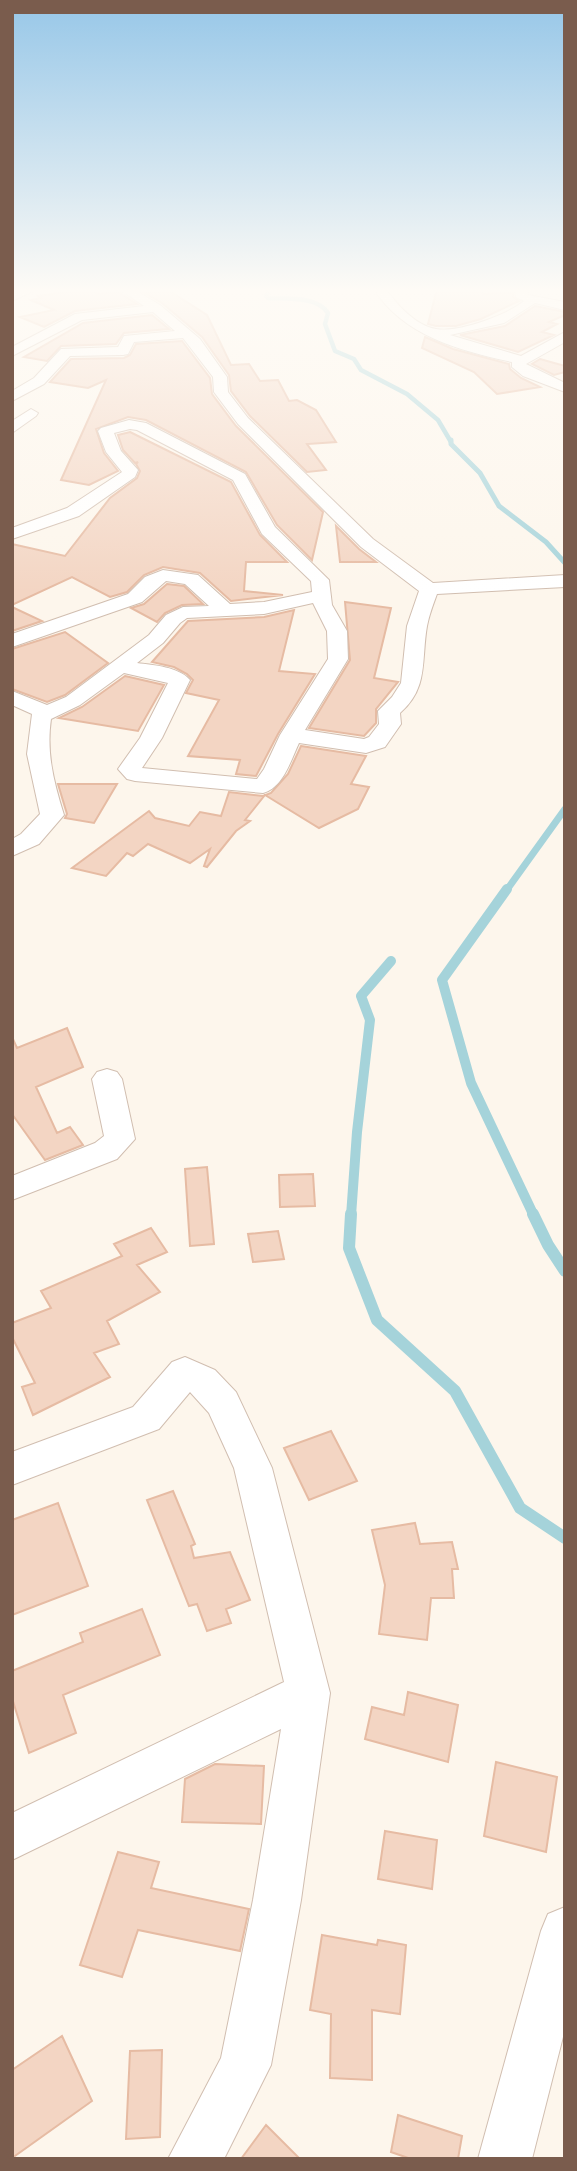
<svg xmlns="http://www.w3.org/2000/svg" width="577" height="2171" viewBox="0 0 577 2171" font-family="'Roboto Condensed',sans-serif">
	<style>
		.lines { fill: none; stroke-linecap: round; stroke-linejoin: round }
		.stream-far4 { stroke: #a5d3da; stroke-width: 4.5 }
		.stream-far3 { stroke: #a5d3da; stroke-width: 5 }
		.stream-far2 { stroke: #a5d3da; stroke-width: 7 }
		.stream-far1 { stroke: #a5d3da; stroke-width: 10 }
		.stream { stroke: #a5d3da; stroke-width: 12 }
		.building { fill: #f3d5c3; stroke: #e6bba3; stroke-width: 2 }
		.street-casing { stroke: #d1beb0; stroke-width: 2 }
		.street { fill: #fff; fill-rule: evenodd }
	</style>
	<rect width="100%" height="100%" fill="#fdf6ec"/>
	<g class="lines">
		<path class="stream-far4" d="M270,289L266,296L268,298C286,299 318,296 328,313L325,324L335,351L354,359L361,370L407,394L438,420L451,442"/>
		<path class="stream-far3" d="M451,440V444L480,473L499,506L546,542L565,563"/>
		<path class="stream-far2" d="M506,891L565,809"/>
		<path class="stream-far1" d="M507,889L442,980L471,1083L534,1216
			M351,1216L357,1132L370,1020L361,996L391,961"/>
		<path class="stream" d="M351,1214L349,1248L377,1320L455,1391L520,1508L565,1538
			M533,1214L548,1245L565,1271"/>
	</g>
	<path class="building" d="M89,289L99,294L118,292L137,304L75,311L44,327L20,317L54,310L31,300L41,298L38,296Z
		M437,289H480L483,294L513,293V297L519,301L481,319L456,326H436L428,324Z
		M168,290L207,315L231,365L249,364L260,381L278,380L289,401L297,400L316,410L336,442L307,444L326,470L307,472L250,416L231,391L229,375L202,337L162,303L145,293Z
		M535,306L565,312V315L549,322L557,324L542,332L554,335L518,352L460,335L505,326Z
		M152,315L169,329L124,333L116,344L61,346L47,361L24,357L83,323Z
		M425,337L453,349L509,364L510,369L521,378L540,387L497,394L474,372L422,348Z
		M182,341L210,378L212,394L236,426L323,512L312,560L277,525L246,472L146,420L128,417L96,429L104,453L118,471L89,485L61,480L106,380L88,388L50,382L71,359L124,358L130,355L136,344Z
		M540,359L565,366V372L554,375L532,364Z
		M130,432L231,482L260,535L287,562H246L244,591L283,595L231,601L200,573L163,567L144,575L127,592L110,597L72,577L12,605V544L65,556L110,498L137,478L140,471L136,464L138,462L135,463L123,450L118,435Z
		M336,526L359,549L376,562H340Z
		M167,584L184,586L203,604L182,605L165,613L157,622L131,608L144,604Z
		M345,602L391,608L374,678L398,682L376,709V723L364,736L309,728L350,660Z
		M12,607L42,621L12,631Z
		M294,610L279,671L315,674L278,734L256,776L236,774L240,760L188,756L219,700L186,693L193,680L187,674L174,667L152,662L188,621L264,617Z
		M65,632L108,663L65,695L47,702L12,689V649Z
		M125,676L164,685L138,731L59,718L82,707Z
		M301,746L366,756L351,784L369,787L358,809L319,828L265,795L245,820L250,821L236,831L207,867L204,866L210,849L190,863L148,844L133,856L127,853L106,876L72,868L149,811L155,818L189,826L200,812L221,816L229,792L263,796L271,793L288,774Z
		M58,784H117L94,823L65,818L67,814Z
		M67,1028L83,1067L36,1087L57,1133L70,1127L83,1145L45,1160L12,1114V1037L17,1048Z
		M207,1167L214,1244L190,1246L185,1169Z
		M313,1174L315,1206L280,1207L279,1175Z
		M151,1228L167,1252L137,1265L160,1292L107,1321L119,1344L94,1353L110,1377L33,1415L22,1387L35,1383L12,1337V1323L51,1308L41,1291L122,1256L114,1244Z
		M278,1231L284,1259L253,1262L248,1234Z
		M331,1431L357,1481L309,1500L284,1448Z
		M173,1491L195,1544L191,1546L194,1558L230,1552L250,1600L226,1609L231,1623L207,1631L197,1604L189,1606L147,1500Z
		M58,1503L88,1586L12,1615V1520Z
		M415,1523L420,1544L452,1542L458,1569H452L454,1598H431L427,1640L379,1634L385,1585L372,1530Z
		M142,1609L160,1655L63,1695L76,1733L29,1753L12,1698V1671L83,1642L80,1633Z
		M408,1692L458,1705L448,1762L365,1739L372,1707L404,1715Z
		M496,1762L557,1777L546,1852L484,1836Z
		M215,1764L264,1766L261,1824L182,1822L185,1779Z
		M385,1831L437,1840L432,1889L378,1879Z
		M118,1852L159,1862L151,1888L249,1909L240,1951L138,1930L122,1977L80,1965Z
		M322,1935L377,1945L378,1940L406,1945L400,2014L372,2010V2080L330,2078L331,2014L310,2010Z
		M62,2036L92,2101L12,2158V2070Z
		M162,2050L160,2137L126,2139L130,2051Z
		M398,2115L462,2136L458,2159H411L391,2152Z
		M266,2125L300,2159H241Z"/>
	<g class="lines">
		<defs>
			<path id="street" d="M21,289H37L12,301V293Z
				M119,289H133L160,305L200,339L227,377L228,392L248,418L373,539L433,583L565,575V587L437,594C433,605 429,615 427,626C421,660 429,688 400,713L401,724L385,747L366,753L299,743C291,760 283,788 263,793L135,781L127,779L118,769L140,738L168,683L124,673L80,705L51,719C46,753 54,783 64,815L39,844L12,856V839L21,834L40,814L27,754L32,714L12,705V691L47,705L66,697L149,635L166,615L183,607L209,606L185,584L166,581L142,602L12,647V634L128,594L145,577L163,570L198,575L230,604L264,602L312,592L311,581L262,534L233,480L137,430L130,429L114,433L121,451L138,470L135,477L79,516L12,539V528L67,508L122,472L106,452L98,431L101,428L129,420L146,423L245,474L275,527L329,580L332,605L347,631L348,659L305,730L364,739L369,737L379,724L378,711L392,697L401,683L407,626L419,591L361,547L238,424L214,392L213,377L183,338L134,342L128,354L123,355L70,356L44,384L12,401V391L34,378L61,349L118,347L124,336L175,331L153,312L82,320L12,356V347L75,314L144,306ZM313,603L327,631L328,659L280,735L264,769L257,779L142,768L162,738L190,680C179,667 154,665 137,663L163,643L180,623L187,618L264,614Z
				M374,289H386C396,304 416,326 436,329C458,333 507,315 524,301L516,297L515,289H527L528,295L565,302V310L535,303L504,323L450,335L521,356L565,332V342L526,364L565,383V392L523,376L512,367V362C461,351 403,336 374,289Z
				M31,409L38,413L36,416L12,433V421Z
				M107,1069L117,1072L122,1079L135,1139L117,1159L12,1200V1176L95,1143L104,1136L92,1079L97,1072Z
				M185,1357L215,1370L236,1392L272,1468L330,1693L301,1900L271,2065L224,2159H168L221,2058L253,1900L281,1729L12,1860V1813L284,1682L234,1468L209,1413L190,1392L159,1429L12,1485V1452L133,1407L172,1362Z
				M565,1907V2029L532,2159H478L541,1931L548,1914Z"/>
		</defs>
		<use href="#street" class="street-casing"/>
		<use href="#street" class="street"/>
	</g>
	<linearGradient id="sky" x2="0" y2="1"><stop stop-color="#97c7e8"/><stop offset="0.49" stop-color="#fefbf6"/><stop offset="1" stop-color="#fefbf6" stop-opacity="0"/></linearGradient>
	<rect width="577" height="593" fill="url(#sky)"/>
	<rect width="577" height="2171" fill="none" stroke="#7a5c4d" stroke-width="28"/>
</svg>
